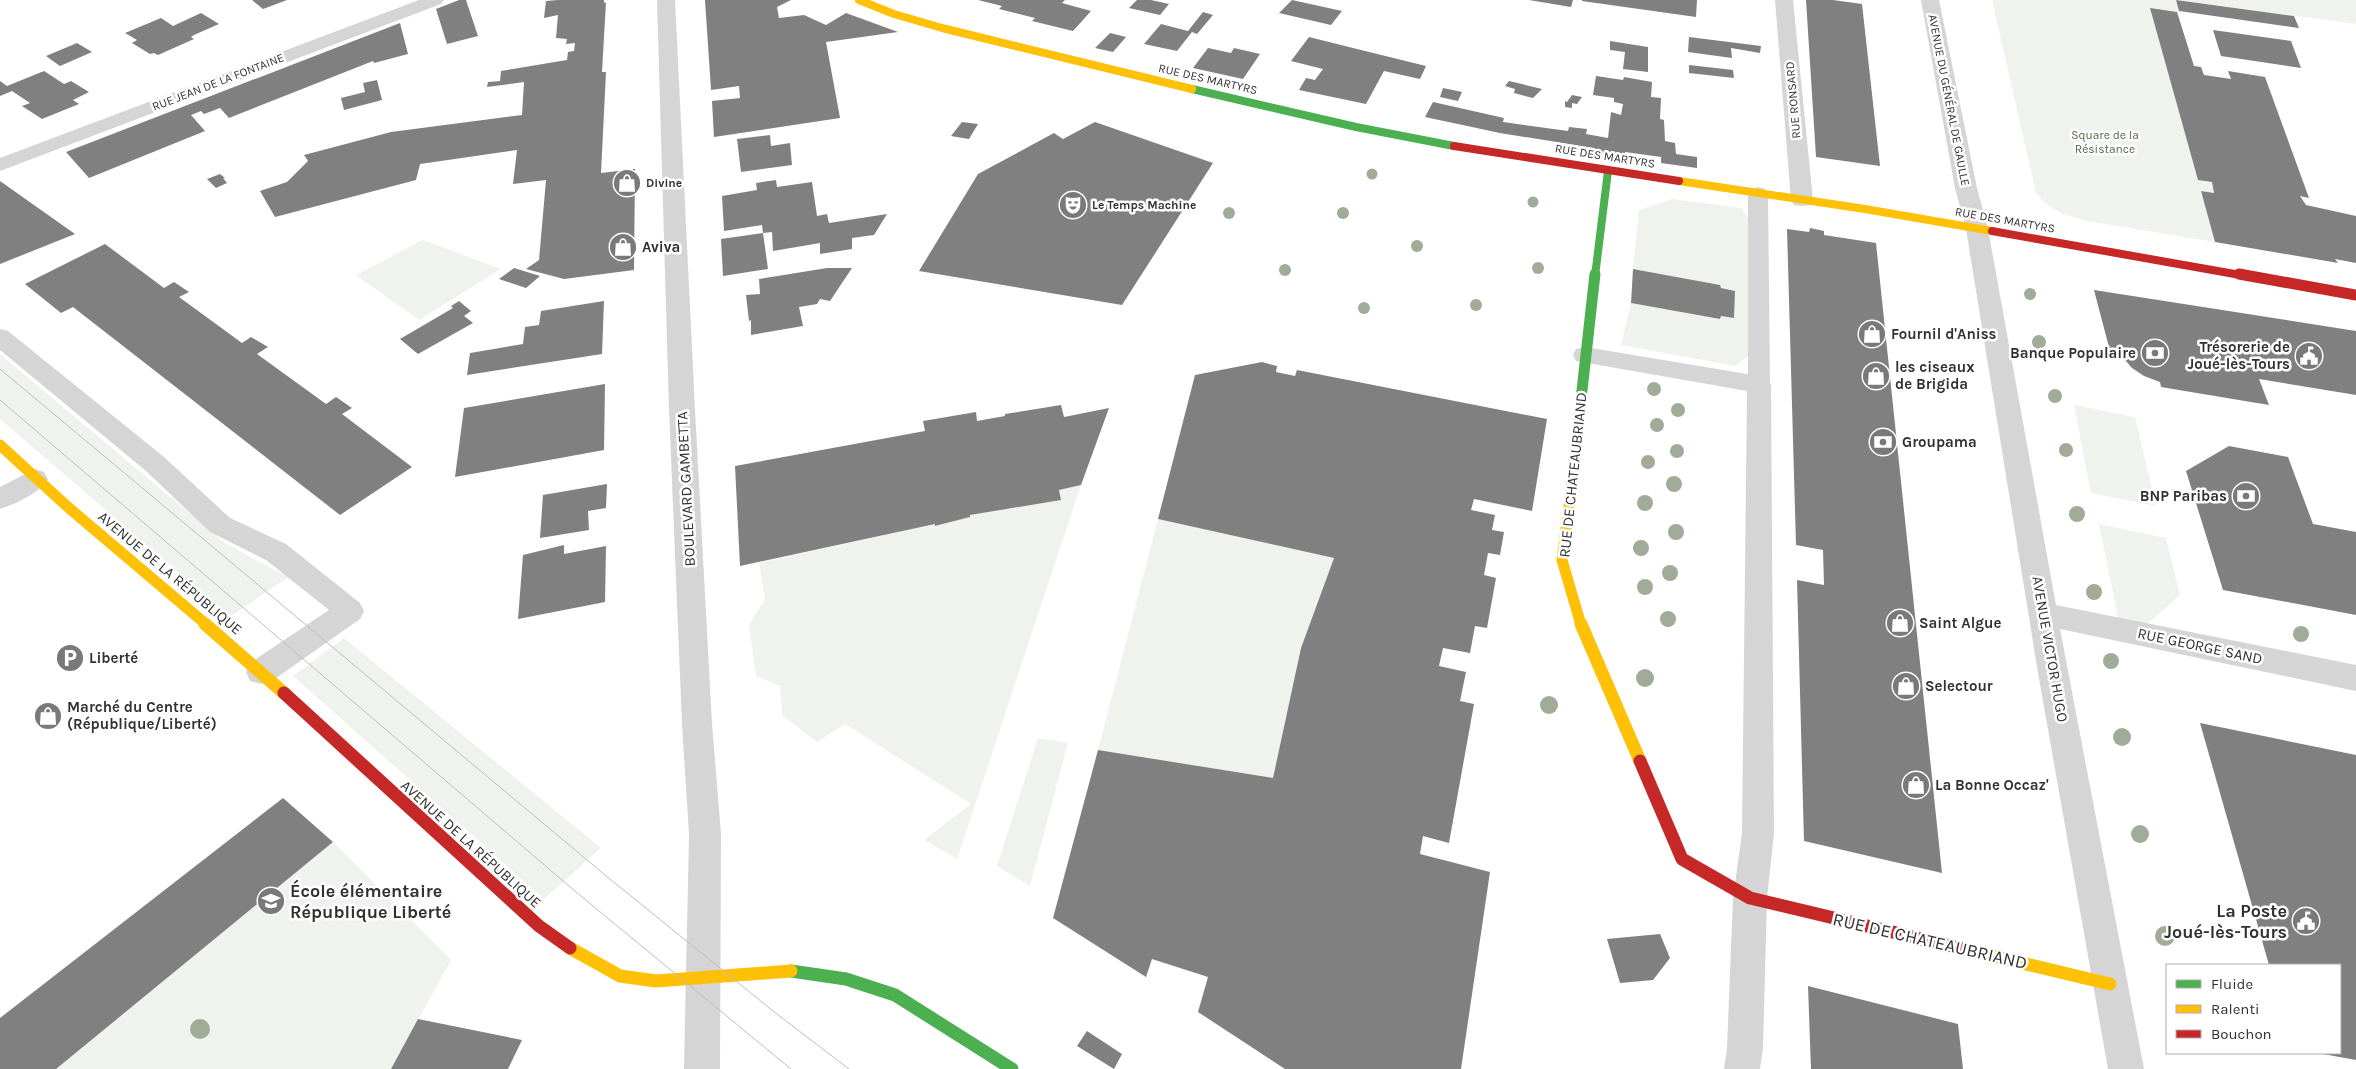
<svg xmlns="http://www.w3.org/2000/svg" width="2356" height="1069" viewBox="0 0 2356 1069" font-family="Karla,sans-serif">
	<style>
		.green { fill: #f0f3ed }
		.building { fill: #808080 }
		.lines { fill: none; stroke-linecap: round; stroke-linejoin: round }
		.lane { fill: #d5d5d5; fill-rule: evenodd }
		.street { fill: #d5d5d5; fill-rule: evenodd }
		.fast-far2 { stroke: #4caf50; stroke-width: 8 }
		.fast-far1 { stroke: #4caf50; stroke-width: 11 }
		.fast { stroke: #4caf50; stroke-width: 13 }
		.slow-far2 { stroke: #ffc107; stroke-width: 8 }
		.slow-far1 { stroke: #ffc107; stroke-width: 11 }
		.slow { stroke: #ffc107; stroke-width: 13 }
		.jam-far2 { stroke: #c62828; stroke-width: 8 }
		.jam-far1 { stroke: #c62828; stroke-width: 11 }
		.jam { stroke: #c62828; stroke-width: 13 }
		.tram { stroke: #bdbdbd; stroke-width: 1 }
		.tree { fill: #a0ac98 }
		.labels { text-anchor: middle; stroke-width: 5; stroke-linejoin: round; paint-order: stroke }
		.far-street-label { font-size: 12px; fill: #313131; stroke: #fff }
		.far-park-label { font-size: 12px; fill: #526843; stroke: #fff }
		.far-poi-label { font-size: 12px; font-weight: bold; fill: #313131; stroke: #fff; text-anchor: start }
		.poi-label { font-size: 15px; font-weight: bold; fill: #313131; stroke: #fff; text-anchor: start }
		.street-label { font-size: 15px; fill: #313131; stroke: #fff }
		.near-poi-label { font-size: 18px; font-weight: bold; fill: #313131; stroke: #fff; text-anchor: start }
		.near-street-label { font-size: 18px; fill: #313131; stroke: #fff }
	</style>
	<rect width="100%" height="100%" fill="#fff"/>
	<path class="green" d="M1992,0H2176L2179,11L2177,12L2150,9L2198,179L2212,182L2214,193L2201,191L2215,242L2087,221L2060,213L2044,202L2036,193Z
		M2177,0H2356V24Z
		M1672,199L1742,208L1754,230L1751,354L1735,366L1621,345L1631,303L1720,319L1721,316L1734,317V291L1721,288L1720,285L1633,269L1639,210Z
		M423,240L501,269L419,320L356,275Z
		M0,354L225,543L288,577L230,617L0,419Z
		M2074,405L2135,417L2156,506L2091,493Z
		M1081,485L957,859L924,840L971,804L845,724L817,742L782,715L780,686L756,676L749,625L765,599L759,563L935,524L936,526L969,517L970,515L1061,500L1059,490Z
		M1158,519L1334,558L1301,648L1273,778L1098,750Z
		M2099,524L2166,538L2180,595L2144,627L2119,622Z
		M344,638L601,848L544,899L293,676Z
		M1038,738L1068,743L1030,886L997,866Z
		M333,842L451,960L391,1069H56Z"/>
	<path class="building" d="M252,0H287L263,9Z
		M459,0H466L478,36L447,44L436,9Z
		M558,0H604V3L606,2L602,72H606L601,173L635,169L634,270L564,279L526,269L539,260L546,180L513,184L517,150L420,164L416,180L275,217L260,191L287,182L308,161L304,155L391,132L522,115L524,82L487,87L488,82L500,81L501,71L567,60L568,52L574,51L575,43L566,44L567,39L556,38L558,15L544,18L546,1Z
		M705,0H791L777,7L779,18L804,15L826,25L846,13L898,32L826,42L840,118L714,137L712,101L740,98L739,86L711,90Z
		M978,0H1065L1062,3L1091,11L1073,31L1032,21L1035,18L999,9L1002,6Z
		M1137,0H1151L1169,4L1160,15L1129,8Z
		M1292,0L1342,11L1331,25L1279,13Z
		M1529,0H1573L1571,7Z
		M1582,0H1697L1696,17L1582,1Z
		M1806,0H1833L1862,4L1880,166L1816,157Z
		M2176,0L2294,16L2299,28L2179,11Z
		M2150,8L2177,12L2194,66L2201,67L2204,75L2231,79L2228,71L2265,77L2309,198L2300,196L2306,205L2356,216V263L2335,259L2338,263L2215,242L2201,191L2214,193L2212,182L2198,180Z
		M1203,12L1213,15L1197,34L1192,32L1177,51L1144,44L1161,24L1188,31Z
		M201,13L219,24L194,35L191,37L194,39L158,55L154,53L150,54L132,43L137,40L125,33L161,18L173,26Z
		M400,23L408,54L374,63L373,61L229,118L220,108L204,114L201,111L191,115L205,131L89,178L66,152Z
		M2213,30L2291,41L2301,68L2221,56Z
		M1110,33L1126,37L1113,52L1095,48Z
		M1309,37L1357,49L1426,66L1420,79L1384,71L1366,104L1299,90L1306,78L1315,80L1323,69L1291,61Z
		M1689,37L1761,46L1760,53L1731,48L1732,58L1688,52Z
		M1610,41L1648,47V72L1623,69L1625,52L1610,50Z
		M77,43L92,52L60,66L46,56Z
		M1208,48L1231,53L1234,48L1260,54L1243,79L1193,68Z
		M1689,65L1733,70L1734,78L1689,73Z
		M44,71L64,84L71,81L89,92L73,100L79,104L42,119L22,106L30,103L12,91L0,96V81L7,86Z
		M1596,76L1623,80L1624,77L1652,82L1651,97L1661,98L1660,119L1664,120L1665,141L1675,143L1676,154L1697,157V168L1661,163V157L1625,152V157L1593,153L1594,148L1500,133L1425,117L1433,102L1504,118L1503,122L1568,131L1569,127L1587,129L1586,134L1608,138L1611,112L1621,115L1623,104L1614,102V98L1593,95Z
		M377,80L382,100L344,110L341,98L365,92L363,83Z
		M1509,81L1542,89L1533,98L1514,93L1515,89L1505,86Z
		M1443,88L1462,92L1458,101L1440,97Z
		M1572,95L1582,97L1577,104L1572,103V108L1565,107V101L1567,102Z
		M962,122L978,124L969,139L951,136Z
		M1095,122L1213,163L1122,305L919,271L978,174L1054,133L1063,139Z
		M770,135L771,146L790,143L792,165L741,172L737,139Z
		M220,174L225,178H223L227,183L216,188L207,179Z
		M776,180L777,187L812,182L817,216L827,214L829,223L887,214L874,235L852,238V249L820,254V243L773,251L772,232L763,233L762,225L724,231L722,196L757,190L756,183Z
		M0,181L75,234L0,264Z
		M1810,228L1824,231V235L1876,243L1942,873L1804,841L1797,580L1824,585L1823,550L1796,545L1787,229L1809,232Z
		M763,233L768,269L723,276L721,239Z
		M105,244L164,288L174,282L189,292L179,297L242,343L251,337L268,347L257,354L326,404L336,397L352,408L342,414L412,467L340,515L73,307L61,313L25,284Z
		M514,268L540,276L526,288L499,279Z
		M827,268H852L830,301L820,299L817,304L799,307L803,326L751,335V320L749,321L746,295L760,294L759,279Z
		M1633,269L1720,285L1721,288L1735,291L1734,318L1721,316L1720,319L1631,303Z
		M2094,290L2356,331V395L2259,379L2269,405L2161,387L2160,382L2144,376L2132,368L2118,352L2110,351Z
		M459,301L471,311L464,316L473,323L418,354L400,339L453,308L451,306Z
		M604,301L602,354L467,375L470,353L523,344L525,327L539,325L541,311Z
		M1262,362L1277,366L1276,372L1295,376L1297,370L1547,419L1532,511L1474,499L1471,510L1495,515L1492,530L1504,532L1500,555L1488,553L1484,575L1496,578L1487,628L1475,626L1470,653L1443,648L1439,666L1466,672L1460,701L1474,704L1449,843L1423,836L1420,854L1490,872L1461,1069H1285L1198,1012L1208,977L1152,959L1146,977L1053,918L1098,750L1273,778L1301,648L1334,558L1158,519L1195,375Z
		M605,384L604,450L455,477L464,408Z
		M1061,405L1064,417L1109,408L1081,485L1059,490L1061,500L970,515V517L935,526V524L740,566L735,466L925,431L923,421L976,412L977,421L1005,416V414Z
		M2229,446L2288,457L2313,524L2356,532V615L2223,590L2186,471Z
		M607,484L606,508L588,511L589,530L540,538L543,495Z
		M564,545V554L606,546L605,602L518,619L523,555Z
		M2200,723L2356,755V1060L2323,1054L2340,1053V965H2269Z
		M283,798L333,842L56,1069H0V1018Z
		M1660,934L1670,958L1653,980L1620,983L1607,939Z
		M1808,986L1958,1024L1963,1069H1811Z
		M418,1019L522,1040L508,1069H391Z
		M1087,1031L1122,1054L1114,1069L1077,1046Z"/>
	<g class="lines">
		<path class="lane" d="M1758,187L1765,189L1768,193L1770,385L1767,391L1759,393L1751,391L1748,385V193L1751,189Z"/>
		<path class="street" d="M419,0H444L441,4L0,171V158Z
			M657,0H675L695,409L712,724L721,834L720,1069H684L689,834L682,724L669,409Z
			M1775,0H1793L1813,200L1810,205L1802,206L1794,205L1791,200Z
			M1921,0H1939L1977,188L1988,229L2056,605L2356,665V691L2060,629L2144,1069H2108L2038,673L1966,229L1955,188Z
			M0,329L8,331L164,457L230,518L286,544L360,603L364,611L360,619L272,681L261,684L250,681L246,672L250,663L329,610L266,560L210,532L146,471L0,350Z
			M1585,347L1759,376L1768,379L1771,385L1774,833L1767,898L1763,1048L1760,1069H1724L1727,1048L1733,898L1742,833L1747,391L1576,361L1573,355L1576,349Z
			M35,469L44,472L48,479C40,493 15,504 0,509V487Z"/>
		<path class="fast-far2" d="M1192,89L1356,127L1454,146
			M1595,276L1608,171"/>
		<path class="fast-far1" d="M1570,498L1595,274"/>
		<path class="fast" d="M791,971L846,979L895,995L1012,1069"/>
		<path class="slow-far2" d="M859,0L894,14L942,28L1192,89
			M1679,181L1865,209L1992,231"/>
		<path class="slow-far1" d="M0,445L69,508L207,625
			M1570,498L1562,560L1581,625"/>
		<path class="slow" d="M205,624L284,693
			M1581,624L1640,761
			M570,948L620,976L656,981L791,971
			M1976,952L2110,984"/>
		<path class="jam-far2" d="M1454,146L1679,181
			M1992,231L2246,276"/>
		<path class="jam-far1" d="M2239,274L2356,295"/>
		<path class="jam" d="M284,693L539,926L570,948
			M1640,761L1682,859L1750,898L1976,952"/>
		<path class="tram" d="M0,369L605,875L773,1011L849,1069
			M0,400L576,892L791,1069"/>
	</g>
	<g class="tree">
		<circle cx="1372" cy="174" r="5.5"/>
		<circle cx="1533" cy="202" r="5.5"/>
		<circle cx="1229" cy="213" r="6"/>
		<circle cx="1343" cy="213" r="6"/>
		<circle cx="1417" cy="246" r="6"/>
		<circle cx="1538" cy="268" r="6"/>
		<circle cx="1285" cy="270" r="6"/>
		<circle cx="2030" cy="294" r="6"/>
		<circle cx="1476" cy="305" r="6"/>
		<circle cx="1364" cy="308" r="6"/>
		<circle cx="2039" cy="342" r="7"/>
		<circle cx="1654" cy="389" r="7"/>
		<circle cx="2055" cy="396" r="7"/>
		<circle cx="1678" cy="410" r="7"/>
		<circle cx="1657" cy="425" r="7"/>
		<circle cx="2066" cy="450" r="7"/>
		<circle cx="1677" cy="451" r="7"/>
		<circle cx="1648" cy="462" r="7"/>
		<circle cx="1674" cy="484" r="8"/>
		<circle cx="1645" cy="503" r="8"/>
		<circle cx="2077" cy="514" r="8"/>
		<circle cx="1676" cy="532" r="8"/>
		<circle cx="1641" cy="548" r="8"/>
		<circle cx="1670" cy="573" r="8"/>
		<circle cx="1645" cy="587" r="8"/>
		<circle cx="2094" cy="592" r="8"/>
		<circle cx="1668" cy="619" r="8"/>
		<circle cx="2301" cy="634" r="8"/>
		<circle cx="2111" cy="661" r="8"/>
		<circle cx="1645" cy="678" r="9"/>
		<circle cx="1549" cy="705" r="9"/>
		<circle cx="2122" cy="737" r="9"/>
		<circle cx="2140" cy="834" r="9"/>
		<circle cx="2165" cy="936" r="10"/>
		<circle cx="200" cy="1029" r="10"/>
	</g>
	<defs>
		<symbol id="shop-disc" viewBox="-11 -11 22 22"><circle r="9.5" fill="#797979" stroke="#fff"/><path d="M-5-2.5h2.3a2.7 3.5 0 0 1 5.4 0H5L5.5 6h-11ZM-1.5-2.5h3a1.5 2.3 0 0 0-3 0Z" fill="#fff"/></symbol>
		<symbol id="theatre-disc" viewBox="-11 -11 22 22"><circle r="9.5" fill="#797979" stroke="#fff"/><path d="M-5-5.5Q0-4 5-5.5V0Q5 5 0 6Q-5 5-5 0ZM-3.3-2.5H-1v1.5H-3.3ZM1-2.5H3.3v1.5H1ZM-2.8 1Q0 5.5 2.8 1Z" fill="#fff"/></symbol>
		<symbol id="bank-disc" viewBox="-11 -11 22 22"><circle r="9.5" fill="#797979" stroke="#fff"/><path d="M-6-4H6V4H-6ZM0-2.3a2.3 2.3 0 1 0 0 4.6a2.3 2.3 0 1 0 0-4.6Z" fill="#fff"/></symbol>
		<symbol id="civic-disc" viewBox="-11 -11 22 22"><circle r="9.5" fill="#797979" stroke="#fff"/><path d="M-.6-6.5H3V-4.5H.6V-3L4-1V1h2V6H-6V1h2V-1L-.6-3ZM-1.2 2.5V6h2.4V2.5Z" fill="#fff"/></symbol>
		<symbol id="parking-disc" viewBox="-11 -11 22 22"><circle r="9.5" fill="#797979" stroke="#fff"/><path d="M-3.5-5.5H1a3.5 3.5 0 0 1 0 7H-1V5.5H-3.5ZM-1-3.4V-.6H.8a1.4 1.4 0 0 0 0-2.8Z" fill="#fff"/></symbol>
		<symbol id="school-disc" viewBox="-11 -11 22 22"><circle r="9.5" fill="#797979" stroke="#fff"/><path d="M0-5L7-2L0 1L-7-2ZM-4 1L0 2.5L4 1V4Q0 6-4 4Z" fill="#fff"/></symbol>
	</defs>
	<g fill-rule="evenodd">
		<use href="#shop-disc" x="611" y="167" width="32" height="32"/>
		<use href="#theatre-disc" x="1057" y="189" width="32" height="32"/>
		<use href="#shop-disc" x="607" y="231" width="32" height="32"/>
		<use href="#shop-disc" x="1856" y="318" width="32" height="32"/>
		<use href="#bank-disc" x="2139" y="337" width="32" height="32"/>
		<use href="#civic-disc" x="2293" y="340" width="32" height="32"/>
		<use href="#shop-disc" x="1860" y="360" width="32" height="32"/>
		<use href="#bank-disc" x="1867" y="426" width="32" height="32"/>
		<use href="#bank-disc" x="2230" y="480" width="32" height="32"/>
		<use href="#shop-disc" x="1884" y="607" width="32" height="32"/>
		<use href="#parking-disc" x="54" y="642" width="32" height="32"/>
		<use href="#shop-disc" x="1890" y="670" width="32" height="32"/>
		<use href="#shop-disc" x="32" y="700" width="32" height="32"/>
		<use href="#shop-disc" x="1900" y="769" width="32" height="32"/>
		<use href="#school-disc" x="255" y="885" width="32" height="32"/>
		<use href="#civic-disc" x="2290" y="905" width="32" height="32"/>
	</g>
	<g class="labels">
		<g class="far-street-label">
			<text transform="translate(1208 79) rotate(13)" y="4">RUE DES MARTYRS</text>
			<text transform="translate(218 82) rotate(-21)" y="4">RUE JEAN DE LA FONTAINE</text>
			<text transform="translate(1793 100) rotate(-95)" y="4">RUE RONSARD</text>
			<text transform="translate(1949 100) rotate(79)" y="4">AVENUE DU GÉNÉRAL DE GAULLE</text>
			<text transform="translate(1605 156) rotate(9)" y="4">RUE DES MARTYRS</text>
			<text transform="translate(2005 220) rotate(10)" y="4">RUE DES MARTYRS</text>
		</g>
		<g class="far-park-label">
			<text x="2105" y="139">Square de la<tspan x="2105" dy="14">Résistance</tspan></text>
		</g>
		<g class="far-poi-label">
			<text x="646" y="187">Divine</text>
			<text x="1092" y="209">Le Temps Machine</text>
		</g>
		<g class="poi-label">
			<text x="642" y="252">Aviva</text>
			<text x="1891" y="339">Fournil d'Aniss</text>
			<text x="2290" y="352" text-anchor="end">Trésorerie de<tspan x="2290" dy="17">Joué-lès-Tours</tspan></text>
			<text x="2136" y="358" text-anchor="end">Banque Populaire</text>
			<text x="1895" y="372">les ciseaux<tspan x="1895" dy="17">de Brigida</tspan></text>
			<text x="1902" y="447">Groupama</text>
			<text x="2227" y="501" text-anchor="end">BNP Paribas</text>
			<text x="1919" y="628">Saint Algue</text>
			<text x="89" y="663">Liberté</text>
			<text x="1925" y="691">Selectour</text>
			<text x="67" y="712">Marché du Centre<tspan x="67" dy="17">(République/Liberté)</tspan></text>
			<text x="1935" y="790">La Bonne Occaz'</text>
		</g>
		<g class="street-label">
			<text transform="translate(1573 475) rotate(-84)" y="5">RUE DE CHATEAUBRIAND</text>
			<text transform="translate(686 489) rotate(-93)" y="5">BOULEVARD GAMBETTA</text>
			<text transform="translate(170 573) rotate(40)" y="5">AVENUE DE LA RÉPUBLIQUE</text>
			<text transform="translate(2200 646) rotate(12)" y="5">RUE GEORGE SAND</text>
			<text transform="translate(2050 649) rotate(80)" y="5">AVENUE VICTOR HUGO</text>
			<text transform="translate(471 844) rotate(42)" y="5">AVENUE DE LA RÉPUBLIQUE</text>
		</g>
		<g class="near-poi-label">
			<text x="290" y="897">École élémentaire<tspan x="290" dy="21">République Liberté</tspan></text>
			<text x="2287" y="917" text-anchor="end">La Poste<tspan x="2287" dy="21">Joué-lès-Tours</tspan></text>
		</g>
		<g class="near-street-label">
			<text transform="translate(1930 941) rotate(13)" y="6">RUE DE CHATEAUBRIAND</text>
		</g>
	</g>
	<rect x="2166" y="964" width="175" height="90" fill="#ffffff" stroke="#adadad"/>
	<rect x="2176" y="980" width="25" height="8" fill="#4caf50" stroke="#adadad"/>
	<text x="2211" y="989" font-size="15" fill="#313131">Fluide</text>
	<rect x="2176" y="1005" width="25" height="8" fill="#ffc107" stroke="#adadad"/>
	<text x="2211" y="1014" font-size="15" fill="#313131">Ralenti</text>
	<rect x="2176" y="1030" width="25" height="8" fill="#c62828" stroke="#adadad"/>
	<text x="2211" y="1039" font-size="15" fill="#313131">Bouchon</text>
</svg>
